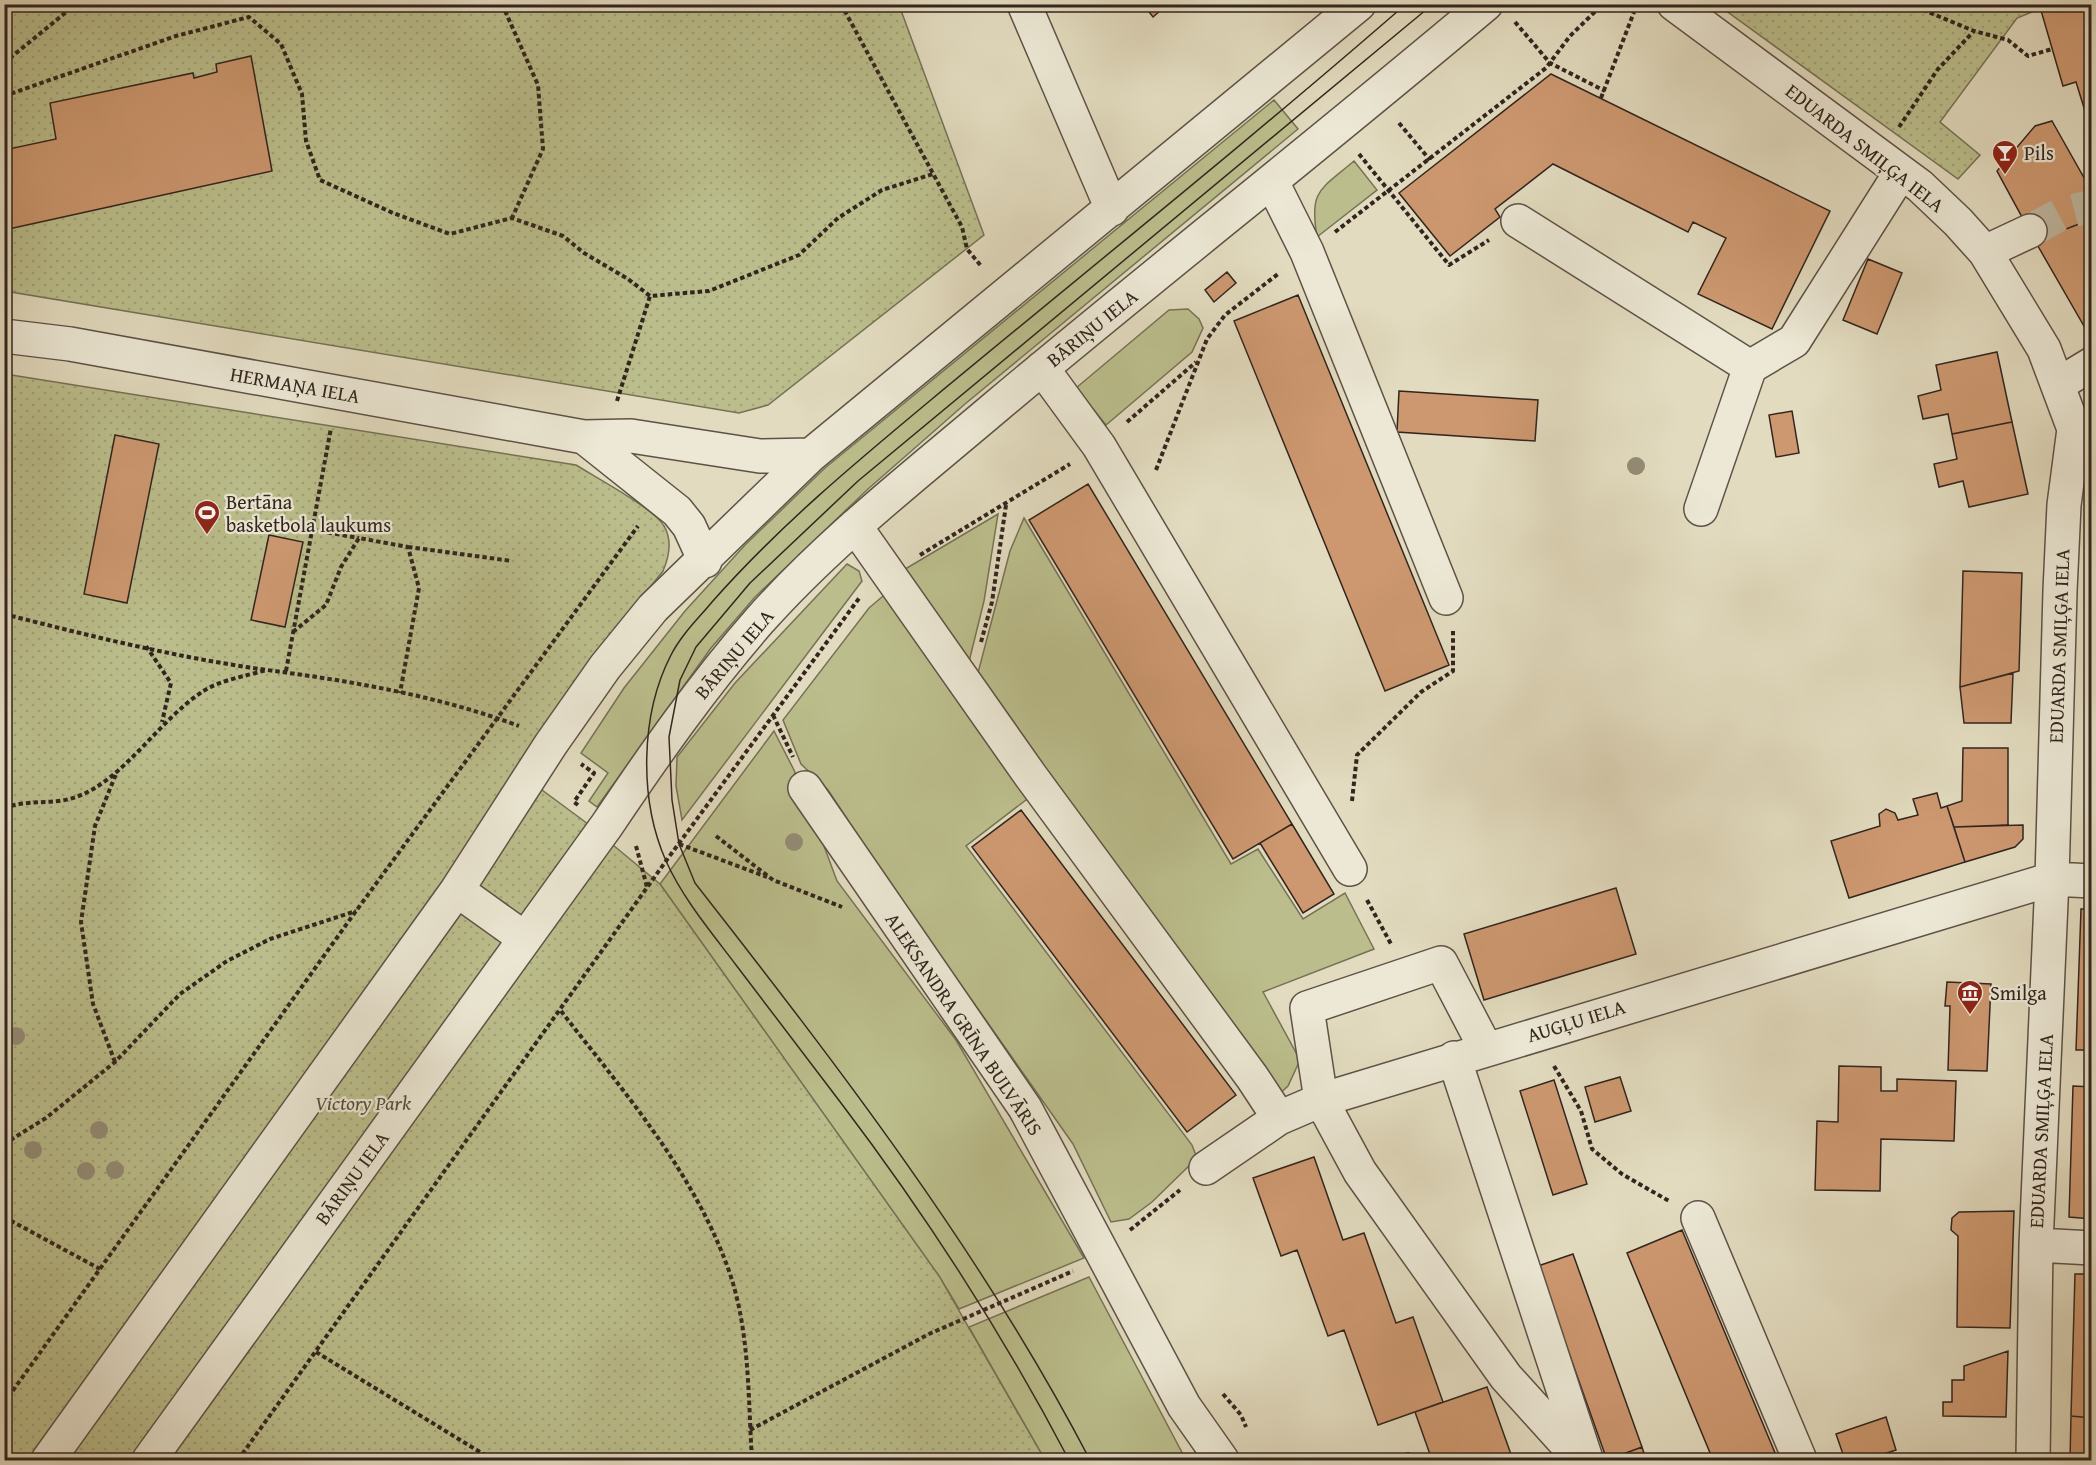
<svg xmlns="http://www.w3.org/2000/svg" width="2096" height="1465" viewBox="0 0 2096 1465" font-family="'Gentium Book Plus',serif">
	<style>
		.grass { fill: #bbbe8c; stroke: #767256; stroke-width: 1.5 }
		.park { fill: url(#park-dots); stroke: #767256; stroke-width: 1.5 }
		.building { fill: #cd9870; stroke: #32251f; stroke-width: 1.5 }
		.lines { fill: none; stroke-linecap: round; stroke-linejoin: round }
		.minor-tunnel { stroke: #bfb79f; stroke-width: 33; stroke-dasharray: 33 16; stroke-linecap: butt }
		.minor-casing { stroke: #5e5247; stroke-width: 36 }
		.path { stroke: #32251f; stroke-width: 4; stroke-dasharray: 4.5 3; stroke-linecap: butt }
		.minor { stroke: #ece8d5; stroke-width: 33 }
		.tram { stroke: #32251f; stroke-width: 1.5 }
		.tree { fill: #948c76 }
		.labels { text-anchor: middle; stroke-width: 4.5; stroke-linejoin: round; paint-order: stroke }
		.street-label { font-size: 20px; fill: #32251f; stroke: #ece8d5 }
		.poi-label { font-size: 20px; fill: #32251f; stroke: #ece8d5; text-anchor: start }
		.park-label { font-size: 20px; font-style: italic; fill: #544b3a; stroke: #ece8d5 }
	</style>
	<defs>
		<pattern id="park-dots" width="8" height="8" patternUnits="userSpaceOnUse" patternTransform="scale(1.5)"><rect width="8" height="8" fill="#bbbe8c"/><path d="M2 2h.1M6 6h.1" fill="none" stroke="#a1a378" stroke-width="1.8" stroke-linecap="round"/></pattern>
	</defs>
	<rect width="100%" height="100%" fill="#e2dbbf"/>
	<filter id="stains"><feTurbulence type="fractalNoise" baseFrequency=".00333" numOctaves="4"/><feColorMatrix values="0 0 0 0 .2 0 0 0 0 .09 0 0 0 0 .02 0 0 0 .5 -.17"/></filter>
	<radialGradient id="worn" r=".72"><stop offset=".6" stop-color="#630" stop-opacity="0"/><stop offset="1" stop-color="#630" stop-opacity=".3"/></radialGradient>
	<path class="grass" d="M1274,100L1298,129L965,404L868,489L755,597L711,648L597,807L589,801L608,773L581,753L624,688L685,611L745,545L825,468Z
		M1354,161L1377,190L1317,237C1309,190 1320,190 1354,161Z
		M1188,309L1199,319L1203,328L1192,352L1106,425L1076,388L1169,310Z
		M998,514L984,601L965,678L895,575Z
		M1024,518L1231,864L1258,849L1303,919L1345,893L1374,949L1263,992L1300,1060L1288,1086L1275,1098L974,688L1010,551Z
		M847,564L859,571L862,581L682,820L676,786L677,757L735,683Z
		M889,591L1035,793L966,846L1192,1145L1197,1158L1152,1202L1129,1219L1111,1222L1073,1144L888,881L828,790L801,764L783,720L869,608Z
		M774,731L795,772L790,794L821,838L837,881L956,1040L1084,1258L959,1309L939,1276L660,884Z
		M1089,1277L1186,1460H1045L969,1327Z"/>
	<path class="park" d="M4,5H899L984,235L768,405L739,413L5,291Z
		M1718,5H2049L2017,18L1940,122L1980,155L1958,179Z
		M5,374L576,465C595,477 655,509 664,526C673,541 669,557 663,571L579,676L515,770L584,821L660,884L939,1276L1045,1460H5Z"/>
	<path class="building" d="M1143,4H1168L1153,17Z
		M2049,4H2092V109L2085,111L2076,82L2063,86L2040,7Z
		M251,56L272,171L4,230V150L56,139L50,103L193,73L194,78L217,72L216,64Z
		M1551,74L1830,211L1772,329L1698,294L1726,238L1693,222L1688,232L1553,164L1495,209L1500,217L1450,256L1399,193Z
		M2052,121L2092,192V219L2035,241L1997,171L2035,126Z
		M2092,219V340L2035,241Z
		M1868,259L1902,273L1877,334L1843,320Z
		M1227,272L1236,283L1214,302L1205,290Z
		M1298,295L1449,665L1385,691L1234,321Z
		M1997,352L2012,422L1952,434L1948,414L1923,419L1918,396L1941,390L1936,365Z
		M1399,391L1538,400L1535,441L1397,432Z
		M1792,411L1799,453L1776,457L1769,415Z
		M2012,422L2028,494L1969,507L1963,481L1939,487L1934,464L1957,459L1952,434Z
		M115,435L159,444L127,603L84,594Z
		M1088,484L1292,824L1233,859L1029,520Z
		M269,535L303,542L285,627L251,620Z
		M1963,571L2022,573L2019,671L1960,687Z
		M2013,673L2011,723H1964L1960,687Z
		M1963,748H2008V825L1954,827L1947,806L1962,801Z
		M1937,793L1941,808L1947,806L1965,862L1849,898L1831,841L1880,826L1879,814L1886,809L1895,813L1898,820L1918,815L1913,799Z
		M1021,810L1236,1095L1187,1132L972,847Z
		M1292,824L1334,894L1303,913L1260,843Z
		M2023,825V839L2015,847L1965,862L1954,827Z
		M1616,888L1636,954L1484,1000L1464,934Z
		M2081,909H2092V1050H2076Z
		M1947,982L1991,984L1987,1071L1948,1070L1950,1006H1945Z
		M1839,1066L1881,1067V1091H1897V1079L1956,1081L1954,1141L1881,1139L1880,1191L1815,1190L1817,1121L1838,1122Z
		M1620,1077L1631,1111L1595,1122L1585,1087Z
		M1554,1080L1587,1184L1553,1195L1520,1091Z
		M2073,1086L2092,1087V1219L2069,1217Z
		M1314,1157L1343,1240L1364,1233L1396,1323L1413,1317L1443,1402L1378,1425L1344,1330L1328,1336L1297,1250L1281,1256L1253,1178Z
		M2014,1211L2010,1328L1957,1327L1958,1236L1951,1230L1952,1218L1959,1212Z
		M1682,1230L1778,1460H1713L1627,1253Z
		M1573,1254L1642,1447L1607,1460L1538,1266Z
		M2075,1274H2092V1418L2071,1416Z
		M2008,1351L2006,1417L1943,1416V1402H1952V1380H1964V1366Z
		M1487,1387L1513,1460H1432L1415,1412Z
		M2071,1416L2092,1418V1460H2070Z
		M1886,1417L1896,1450L1866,1460H1845L1836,1434Z
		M1642,1447L1646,1460H1607Z"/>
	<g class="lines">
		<path class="minor-tunnel" d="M2030,231L2061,214L2092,206"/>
		<defs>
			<path id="minor" d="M1024,4L1112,209
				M1674,4L1920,186L1958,222L1985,252L2044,349L2074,429L2064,505L2060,591L2052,879L2036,1245L2033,1460
				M1272,182L1307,252L1446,598
				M1518,221L1750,367
				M1985,252L2030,231
				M4,336L70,344L584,437L631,436L760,456L811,455
				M1042,368L1099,446L1350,869
				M2059,384L2092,364
				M584,437L677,511L689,526L705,561
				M1701,509L1750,367L1794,341L1901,172
				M855,526L1030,775L1252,1077L1279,1118
				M805,788L1025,1108L1184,1406L1222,1460
				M457,890L524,938
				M1486,1049L1441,963L1307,1008L1321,1100L1360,1172L1506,1377L1581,1460
				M1454,1058L1586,1459
				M1206,1168L1279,1118L1321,1100L2052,879L2092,881
				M1698,1218L1800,1460
				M2036,1245L2092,1248
				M48,1460L457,890L551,744L605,667L653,608L811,455L1359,4
				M149,1460L607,825C654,755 703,685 759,621C830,541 917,474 998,405C1159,270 1325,140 1486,4"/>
		</defs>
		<use href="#minor" class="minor-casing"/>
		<path class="path" d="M502,4L538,85L543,149L512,218
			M841,4L962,227L967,249L982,267
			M1909,4L1974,31L2008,40L2028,56L2052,49
			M1515,22L1550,63L1605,91
			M4,63L76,4
			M4,96L176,36L249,17L281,44L302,94L306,141L320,180L393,213L450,234L512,218L563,236L584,253L628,279L650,296L709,291L799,255L838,218L882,190L933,174
			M1601,98L1634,12
			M1399,123L1430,160
			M1899,127L1938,69L1974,31
			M1359,154L1449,265L1489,240
			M1335,232L1546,68L1570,36L1603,4
			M617,401L650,296
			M1127,422L1196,362
			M1156,470L1207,339L1225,315L1278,274
			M313,530L359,538
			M408,547L512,561
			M920,555L1070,464
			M4,614C90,636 179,658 267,670C351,681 439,696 519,726
			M293,632L326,605L341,567L359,538L408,547L419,588L400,693
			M981,642L992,602L1006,505
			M146,646L171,683L162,722
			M286,671L331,428
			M773,715L793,757
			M1352,801L1357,755L1421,692L1453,671V631
			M578,805L574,802L594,773L581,764
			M4,808C29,799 54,805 76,797C123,781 159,720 202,692C219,680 247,676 266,670
			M716,836L773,880L842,907
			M679,844L767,877
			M636,846L647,887
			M1367,900L1391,944
			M561,1011C624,1092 694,1172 729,1271C750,1331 748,1398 752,1460
			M115,1062L93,1004L81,922L95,826L116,774
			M1554,1066L1581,1111L1592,1149L1622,1174L1669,1201
			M4,1144L46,1118L115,1062L180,994L227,961L270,939L356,911
			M4,1217L100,1269
			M1130,1230L1180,1190
			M316,1352L493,1460
			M1223,1394L1241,1415L1246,1427
			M4,1403L356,911L638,526
			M750,1430L929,1334L1073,1271
			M238,1460L666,861L860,597
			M1392,1460L1408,1454L1410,1460"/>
		<use href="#minor" class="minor"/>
		<path class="tram" d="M1069,1460C1004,1336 926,1215 841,1103C806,1057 771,1011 736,965C712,933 683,899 666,861C639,800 640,715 671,655C681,635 698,619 712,602C778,527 855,463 932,399C1090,268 1251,139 1406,4
			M1090,1460C983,1254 838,1066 695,883L679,844L672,800L669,737L680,680L696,647L750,583L858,481L1433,4"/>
	</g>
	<g class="tree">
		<circle cx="1636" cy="466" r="9"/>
		<circle cx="794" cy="842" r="9"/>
		<circle cx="16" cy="1036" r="9"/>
		<circle cx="99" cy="1130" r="9"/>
		<circle cx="33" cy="1150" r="9"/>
		<circle cx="115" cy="1170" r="9"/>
		<circle cx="86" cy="1171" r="9"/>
	</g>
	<defs>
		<symbol id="bar-pin" viewBox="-11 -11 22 30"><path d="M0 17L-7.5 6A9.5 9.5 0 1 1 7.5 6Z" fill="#8f2418" stroke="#ece8d5"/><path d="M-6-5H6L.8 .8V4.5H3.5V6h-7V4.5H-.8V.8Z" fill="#fff"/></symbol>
		<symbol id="stadium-pin" viewBox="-11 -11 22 30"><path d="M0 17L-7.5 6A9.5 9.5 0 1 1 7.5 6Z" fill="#8f2418" stroke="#ece8d5"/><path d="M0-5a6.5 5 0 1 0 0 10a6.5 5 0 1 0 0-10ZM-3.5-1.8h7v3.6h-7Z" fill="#fff"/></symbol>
		<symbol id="museum-pin" viewBox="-11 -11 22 30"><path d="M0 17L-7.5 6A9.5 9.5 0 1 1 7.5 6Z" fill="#8f2418" stroke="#ece8d5"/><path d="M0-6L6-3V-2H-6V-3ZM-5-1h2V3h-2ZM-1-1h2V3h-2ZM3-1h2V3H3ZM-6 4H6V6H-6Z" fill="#fff"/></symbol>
	</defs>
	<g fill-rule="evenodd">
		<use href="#bar-pin" x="1990" y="138" width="30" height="40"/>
		<use href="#stadium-pin" x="192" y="498" width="30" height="40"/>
		<use href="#museum-pin" x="1955" y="978" width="30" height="40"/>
	</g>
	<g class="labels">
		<g class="street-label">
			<text transform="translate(1865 148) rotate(38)" y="7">EDUARDA SMIĻĢA IELA</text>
			<text transform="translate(1092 328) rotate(-39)" y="7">BĀRIŅU IELA</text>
			<text transform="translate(295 385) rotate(10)" y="7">HERMAŅA IELA</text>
			<text transform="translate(2059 646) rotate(-88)" y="7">EDUARDA SMIĻĢA IELA</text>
			<text transform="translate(734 654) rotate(-50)" y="7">BĀRIŅU IELA</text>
			<text transform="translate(1576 1021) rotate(-17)" y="7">AUGĻU IELA</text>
			<text transform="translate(964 1024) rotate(56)" y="7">ALEKSANDRA GRĪNA BULVĀRIS</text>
			<text transform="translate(2041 1131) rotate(-87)" y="7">EDUARDA SMIĻĢA IELA</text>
			<text transform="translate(352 1178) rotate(-54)" y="7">BĀRIŅU IELA</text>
		</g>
		<g class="poi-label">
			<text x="2024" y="160">Pils</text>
			<text x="226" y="509">Bertāna<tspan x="226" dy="23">basketbola laukums</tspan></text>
			<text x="1990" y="1000">Smilga</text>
		</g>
		<g class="park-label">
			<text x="363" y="1110">Victory Park</text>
		</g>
	</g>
	<rect width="2096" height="1465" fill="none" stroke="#e2dbbf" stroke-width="24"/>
	<rect x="6" y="6" width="2084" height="1453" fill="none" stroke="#32251f" stroke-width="3"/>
	<rect x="12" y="12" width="2072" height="1441" fill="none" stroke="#32251f" stroke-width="1.5"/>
	<rect width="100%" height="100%" filter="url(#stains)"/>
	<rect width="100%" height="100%" fill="url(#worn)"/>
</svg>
